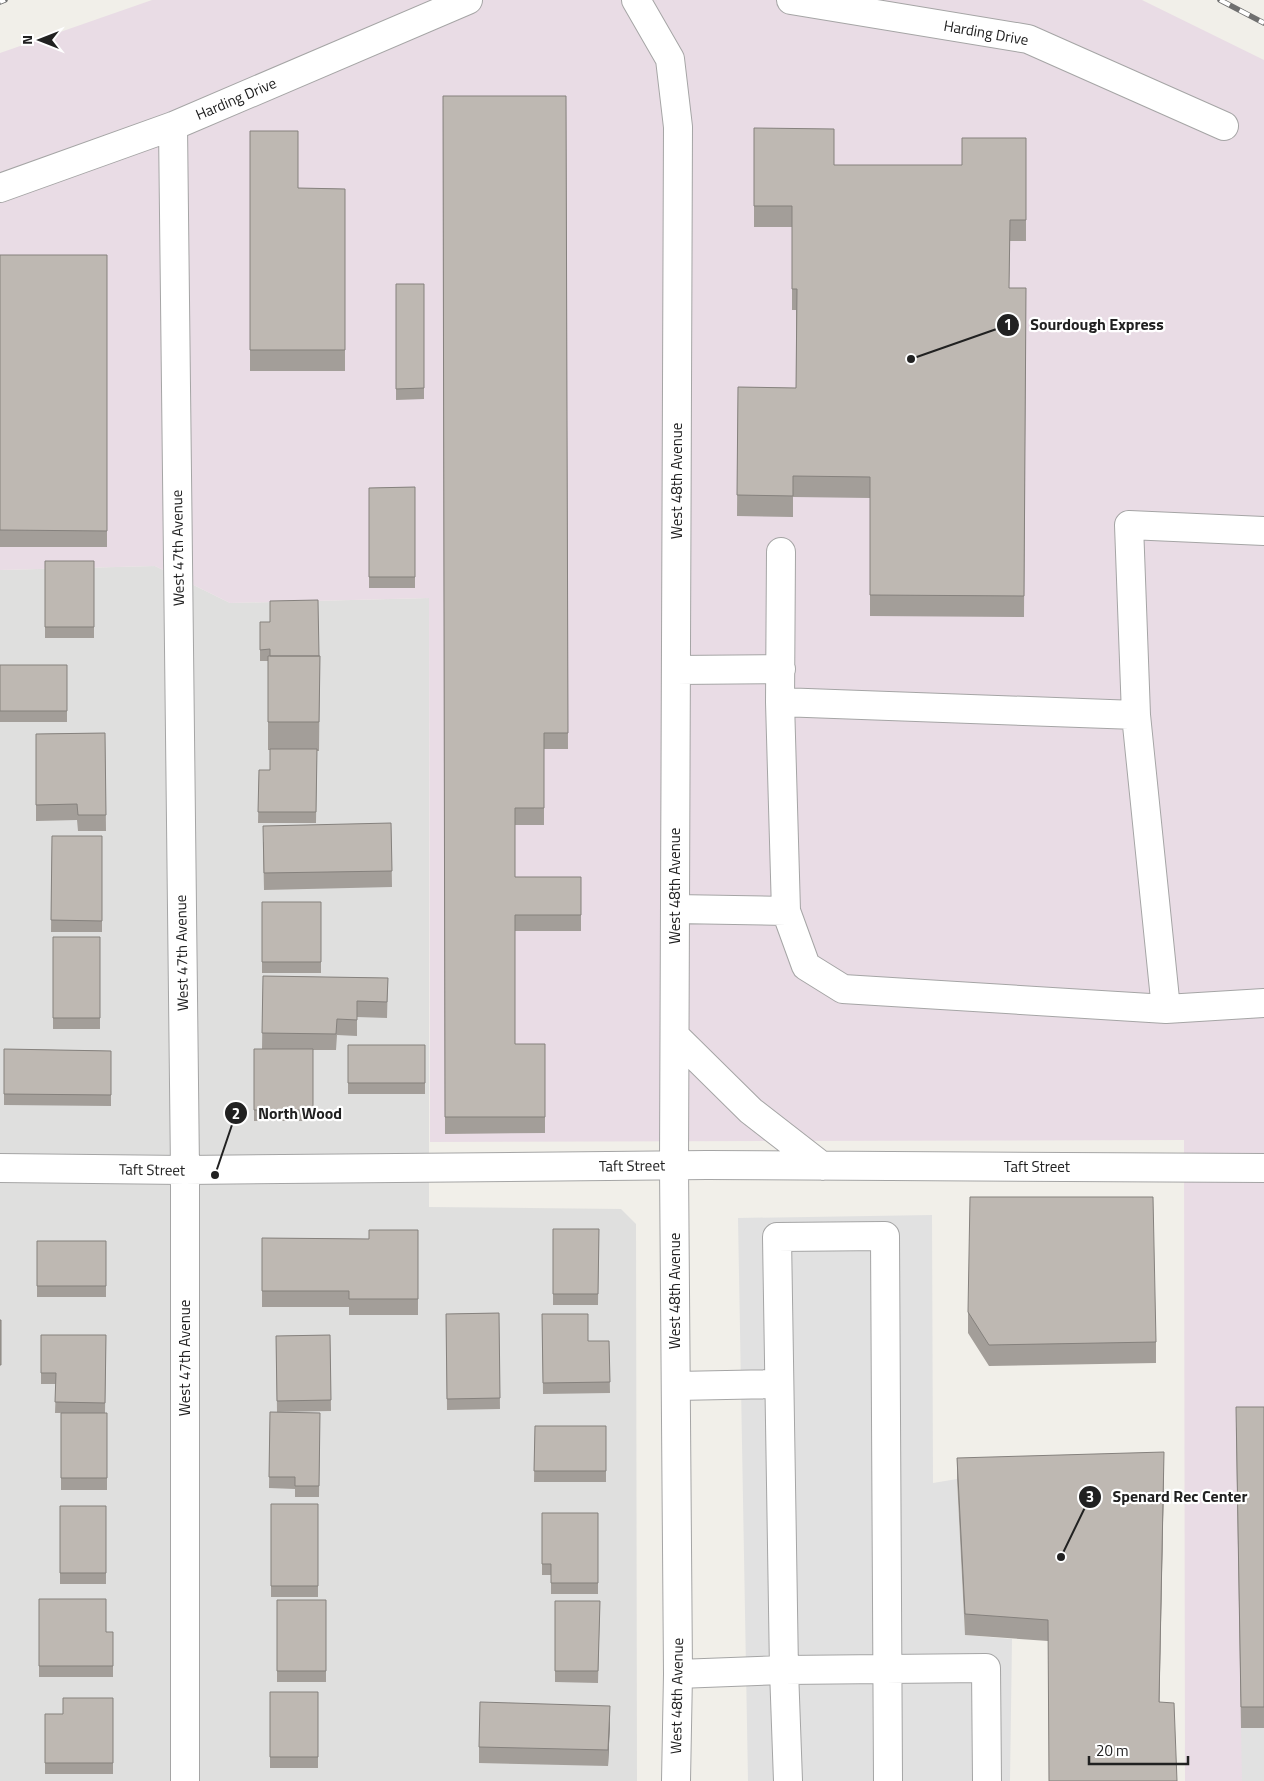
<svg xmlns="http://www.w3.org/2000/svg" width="1264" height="1781" viewBox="0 0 1264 1781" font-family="'Titillium Web',sans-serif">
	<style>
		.residential { fill: #dfdfde }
		.industrial { fill: #e9dce5 }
		.parking { fill: #e1e1e1 }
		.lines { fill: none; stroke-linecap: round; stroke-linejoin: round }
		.minor-casing { stroke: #a5a5a5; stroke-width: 30 }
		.minor { stroke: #fff; stroke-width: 28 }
		.rail-casing { stroke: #6f6f6f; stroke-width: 5.5 }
		.rail { stroke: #fff; stroke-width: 4; stroke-dasharray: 11; stroke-linecap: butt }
		.wall { fill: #a39e99 }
		.shaded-wall { fill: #85817d }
		.building { fill: #beb8b2; stroke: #85817d }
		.labels { text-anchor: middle; stroke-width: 4.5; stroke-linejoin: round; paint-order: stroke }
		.street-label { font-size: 15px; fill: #212121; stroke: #fff }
		.leader { fill: none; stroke: #212121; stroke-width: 2 }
		.callout-dot { fill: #212121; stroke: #fff; stroke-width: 2 }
		.mark-label { font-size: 15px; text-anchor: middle; font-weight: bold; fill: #fff }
		.callout-label { font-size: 16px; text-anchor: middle; font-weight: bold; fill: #212121; stroke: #fff; stroke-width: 4.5; stroke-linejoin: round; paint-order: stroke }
	</style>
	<rect width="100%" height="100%" fill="#f1efe9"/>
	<path class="residential" d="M155,566L230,603L429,598V1207L621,1209L636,1224L637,1781H0V570Z"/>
	<path class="industrial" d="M152,0H1142L1264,60V1781H1185L1184,1140L430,1142L429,598L230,603L155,566L0,570V53Z"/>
	<path class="parking" d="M932,1215L933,1483L957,1479L965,1635L1012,1639L1010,1781H748L738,1218Z
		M1241,1728H1264V1781H1242Z"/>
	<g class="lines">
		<defs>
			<path id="minor" d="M636,0L670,59L678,127L674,1165L678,1674L676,1781
				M791,0L1028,39L1224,126
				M173,126L185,1170V1781
				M0,188L173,126L468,0
				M676,670L781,669
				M780,702L781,552
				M675,909L786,911L806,966L843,989L1166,1009L1264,1003
				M786,911L780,702L1136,715
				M1166,1009L1136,715L1129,525L1264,531
				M675,1036L751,1111L822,1166
				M0,1168L185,1170L707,1165L1264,1168
				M676,1386L779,1384
				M678,1674L784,1670L986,1668L987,1781
				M788,1781L784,1670L777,1237L885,1236L888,1781"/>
		</defs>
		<use href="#minor" class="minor-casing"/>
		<use href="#minor" class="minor"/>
		<defs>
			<path id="rail" d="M1220,0L1264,23
				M0,2L5,0"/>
		</defs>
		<use href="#rail" class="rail-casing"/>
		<use href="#rail" class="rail"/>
	</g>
	<path class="wall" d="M443,96H566L568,749H544V825H515V877H581V931H515V1044H545V1133L445,1134Z
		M754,128L834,165H962L1026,138V241H1010L1009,288H1026L1024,617L870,616V498L793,497V517L737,516L738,387L796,388V310H792V227H754Z
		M250,131L298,188L345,189V371H250Z
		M0,255H107V547H0Z
		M396,284H424V399L396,400Z
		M415,487V588H369V488Z
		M45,561H94V638H45Z
		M260,622L320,656L319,751H317L316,823H258L259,770H270V750H268V661H260Z
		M0,665H67V722H0Z
		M105,733L106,831H78L77,820L36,821V734Z
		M391,823L392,887L264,890L263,842Z
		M52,836H102V932H51Z
		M262,902H321V973H262Z
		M53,937H100V1029H53Z
		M263,976L388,978L387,1018L357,1017V1036L337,1035L336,1050H313V1121H254V1049H262Z
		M348,1045H425V1094H348Z
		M4,1049L111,1051V1106L4,1105Z
		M553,1229H599L598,1305H553Z
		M418,1230V1315H349V1307H262V1238L369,1239Z
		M37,1241H106V1297H37Z
		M968,1312L1156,1342V1363L989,1366L968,1333Z
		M499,1313L500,1409L447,1410L446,1314Z
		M542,1314L588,1341H609L610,1393L543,1394Z
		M41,1335H106L105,1413H107V1490H61V1413H55L56,1384H41Z
		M330,1335L331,1411L277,1412L276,1336Z
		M1264,1407V1728H1241L1236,1428Z
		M270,1412L320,1413L319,1497H295V1489L269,1488Z
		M535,1426H606V1482H534Z
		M957,1458L1164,1473L1159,1702L1048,1641L965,1635L957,1479Z
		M271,1504H318V1597H271Z
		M60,1506H106V1584H60Z
		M542,1513H598V1594H551V1575H542Z
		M39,1599L106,1632H113V1677H39Z
		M277,1600H326V1682H277Z
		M555,1601H600L598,1683L555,1682Z
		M270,1692H318V1768H270Z
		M113,1698V1774H45V1714H63Z
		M610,1722L608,1766L479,1763V1747Z"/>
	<path class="shaded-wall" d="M1164,1452V1473L1159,1723V1702Z
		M610,1706V1722L608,1766V1750Z"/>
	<path class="building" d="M443,96H566L568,733H544V808H515V877H581V915H515V1044H545V1117H445Z
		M754,128L834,129V165H962V138H1026V220H1010L1009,288H1026L1024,596L870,595V477L793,476V496L737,495L738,387L796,388L797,289H792V206H754Z
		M250,131H298V188L345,189V350H250Z
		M0,255H107V531L0,530Z
		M396,284H424V388L396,389Z
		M415,487V577H369V488Z
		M45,561H94V627H45Z
		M318,600L319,656H270V649L260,650V622H270V601Z
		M268,656H320L319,722H268Z
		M0,665H67V711H0Z
		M105,733L106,815H78L77,804L36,805V734Z
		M270,749H317L316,812H258L259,770H270Z
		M391,823L392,871L264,873L263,826Z
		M52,836H102V921L51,920Z
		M262,902H321V962H262Z
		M53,937H100V1018H53Z
		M263,976L388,978L387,1002L357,1001V1020L337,1019L336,1034L262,1033Z
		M348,1045H425V1083H348Z
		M4,1049L111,1051V1095L4,1094Z
		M254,1049H313V1110H254Z
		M970,1197H1153L1156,1342L989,1345L968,1312Z
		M553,1229H599L598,1294H553Z
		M369,1230H418V1299H349V1291H262V1238L369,1239Z
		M37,1241H106V1286H37Z
		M499,1313L500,1398L447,1399L446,1314Z
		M542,1314H588V1341H609L610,1382L543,1383Z
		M0,1320H1V1365H0Z
		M41,1335H106L105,1403L55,1402L56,1373H41Z
		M330,1335L331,1400L277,1401L276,1336Z
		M1236,1407H1264V1707H1241Z
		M270,1412L320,1413L319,1486H295V1477H269Z
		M61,1413H107V1478H61Z
		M535,1426H606V1471H534Z
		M1164,1452L1159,1702L1174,1703L1177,1781H1049L1048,1620L965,1614L957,1458Z
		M271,1504H318V1586H271Z
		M60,1506H106V1573H60Z
		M542,1513H598V1583H551V1564H542Z
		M39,1599H106V1632H113V1666H39Z
		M277,1600H326V1671H277Z
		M555,1601H600L598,1671H555Z
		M270,1692H318V1757H270Z
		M63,1698H113V1763H45V1714H63Z
		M480,1702L610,1706L608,1750L479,1747Z"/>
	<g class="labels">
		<g class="street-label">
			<text transform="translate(986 33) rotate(10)" y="5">Harding Drive</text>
			<text transform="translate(236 99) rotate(-23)" y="5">Harding Drive</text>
			<text transform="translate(677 481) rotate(-90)" y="5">West 48th Avenue</text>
			<text transform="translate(178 548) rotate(-91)" y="5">West 47th Avenue</text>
			<text transform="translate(675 886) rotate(-90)" y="5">West 48th Avenue</text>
			<text transform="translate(182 953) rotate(-91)" y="5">West 47th Avenue</text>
			<text transform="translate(632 1166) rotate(-1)" y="5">Taft Street</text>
			<text x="1037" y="1172">Taft Street</text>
			<text transform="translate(152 1170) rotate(1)" y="5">Taft Street</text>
			<text transform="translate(675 1291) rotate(-90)" y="5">West 48th Avenue</text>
			<text transform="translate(185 1358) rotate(-90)" y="5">West 47th Avenue</text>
			<text transform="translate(677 1696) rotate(-89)" y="5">West 48th Avenue</text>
		</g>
	</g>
	<path class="leader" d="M911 359L1008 325M215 1175L236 1113M1061 1557L1090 1497"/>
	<g class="callout-dot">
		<circle cx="911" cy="359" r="5"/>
		<circle cx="215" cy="1175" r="5"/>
		<circle cx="1061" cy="1557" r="5"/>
		<circle cx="1008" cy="325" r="12"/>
		<circle cx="236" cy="1113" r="12"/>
		<circle cx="1090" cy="1497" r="12"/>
	</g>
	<g class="mark-label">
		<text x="1008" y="330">1</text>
		<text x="236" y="1119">2</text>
		<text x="1090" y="1502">3</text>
	</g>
	<g class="callout-label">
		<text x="1097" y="330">Sourdough Express</text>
		<text x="300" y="1119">North Wood</text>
		<text x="1180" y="1502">Spenard Rec Center</text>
	</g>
	<g transform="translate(40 40) rotate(270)" stroke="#ffffff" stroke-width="4" paint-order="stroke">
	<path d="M0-4L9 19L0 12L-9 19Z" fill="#212121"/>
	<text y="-8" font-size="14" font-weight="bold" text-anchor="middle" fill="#212121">N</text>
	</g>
	<path d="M1089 1756v8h99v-8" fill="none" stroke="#212121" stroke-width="2.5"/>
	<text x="1096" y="1756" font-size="15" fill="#212121" stroke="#ffffff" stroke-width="4" paint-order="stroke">20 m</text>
</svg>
